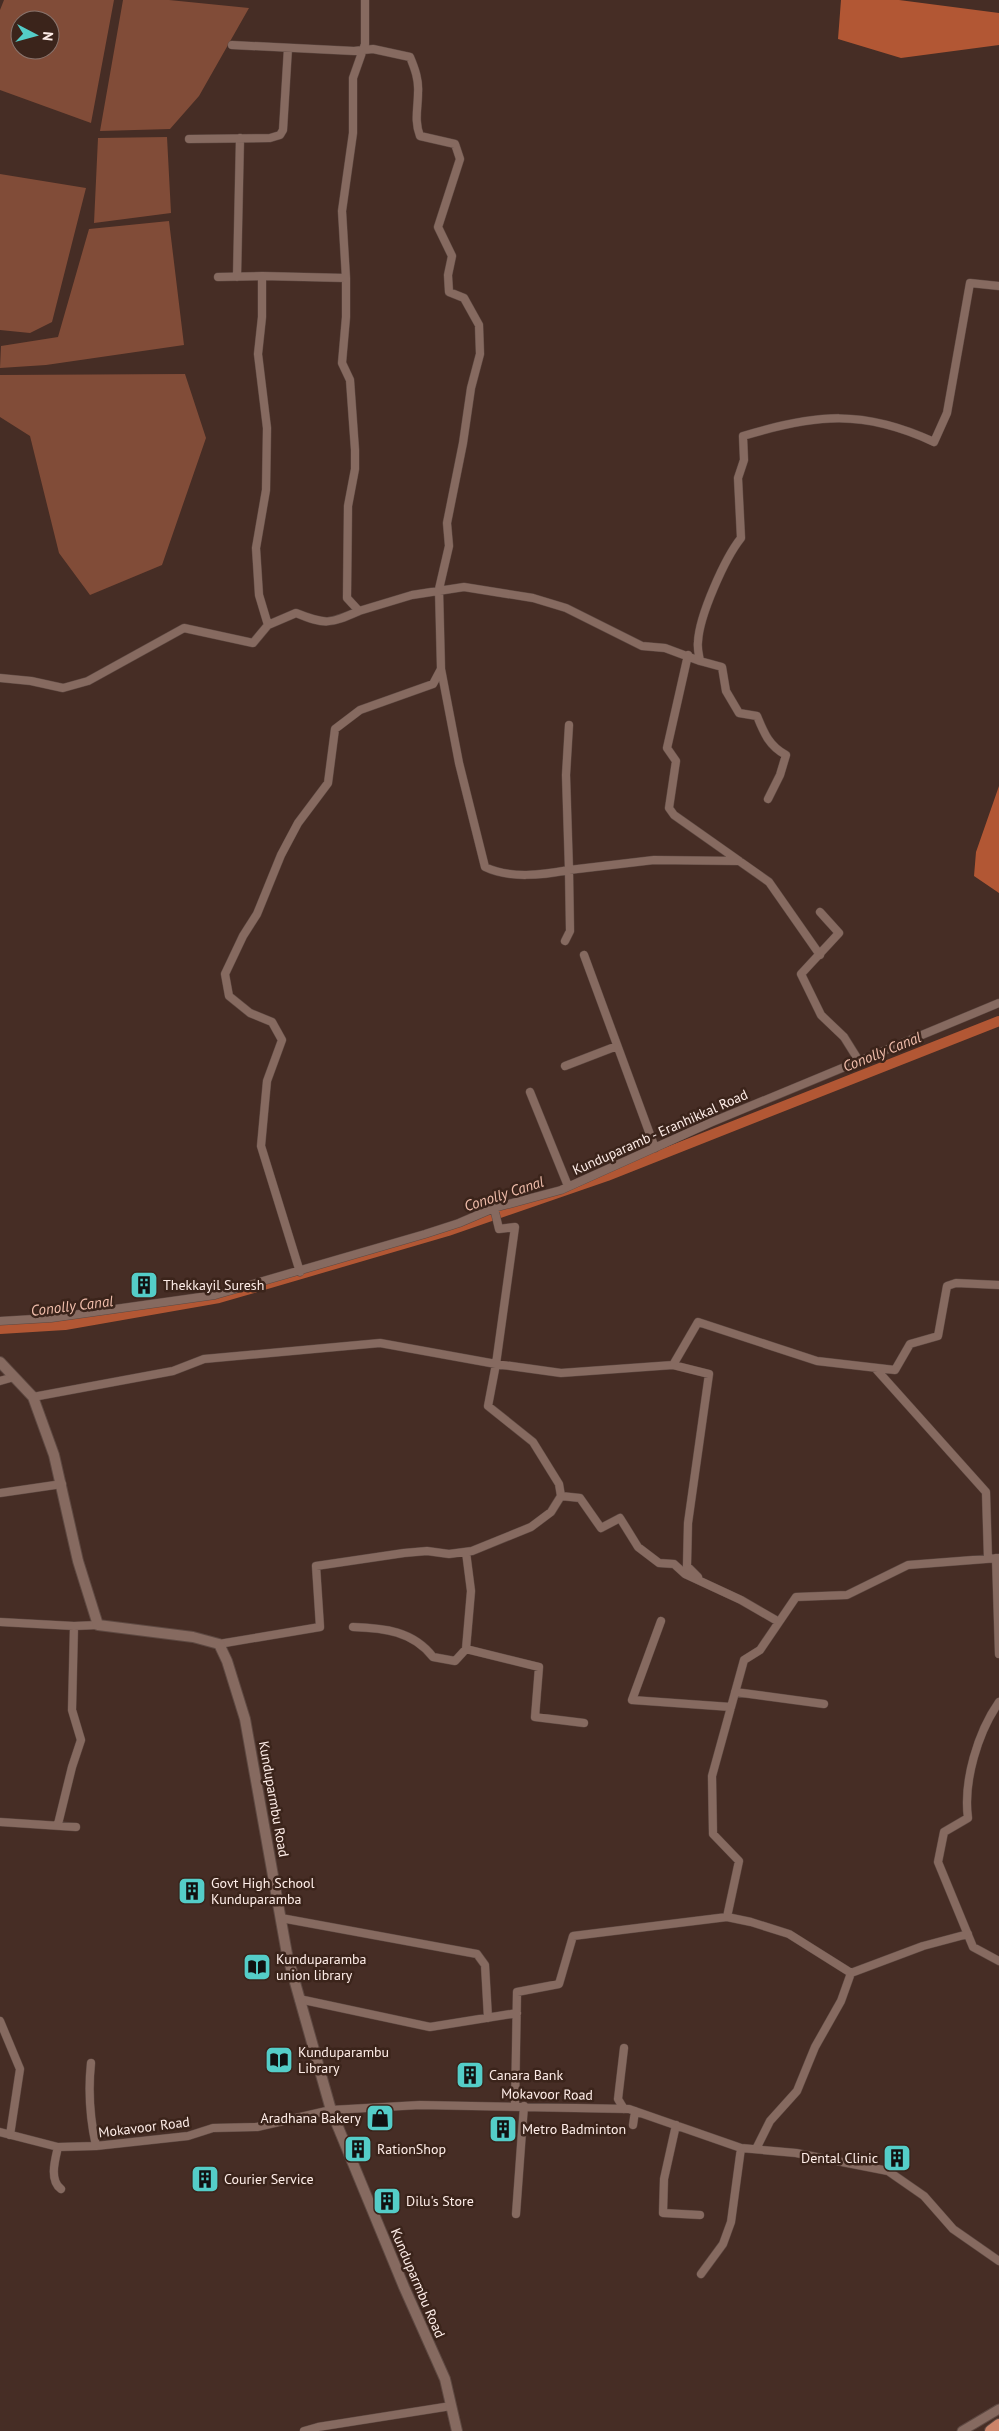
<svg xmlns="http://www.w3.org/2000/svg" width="999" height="2431" viewBox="0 0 999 2431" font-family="'PT Sans',sans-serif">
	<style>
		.green { fill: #814c38; fill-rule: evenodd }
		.water { fill: #b25734 }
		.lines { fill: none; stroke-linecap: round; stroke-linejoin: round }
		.canal { stroke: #b25734; stroke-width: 10 }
		.minor-casing { stroke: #5e4942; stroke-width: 9 }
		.tertiary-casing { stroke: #5e4942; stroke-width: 11 }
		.secondary-casing { stroke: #5e4942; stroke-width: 12 }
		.trunk-casing { stroke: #5e4942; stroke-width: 14 }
		.minor { stroke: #866a60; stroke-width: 8 }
		.tertiary { stroke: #866a60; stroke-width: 9 }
		.secondary { stroke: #866a60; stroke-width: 10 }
		.trunk { stroke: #cc846a; stroke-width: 12 }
		.labels { text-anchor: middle; stroke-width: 5; stroke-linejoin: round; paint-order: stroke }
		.street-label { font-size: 14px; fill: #feede8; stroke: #3b241b }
		.poi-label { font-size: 14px; fill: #feede8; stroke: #3b241b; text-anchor: start }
		.water-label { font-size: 15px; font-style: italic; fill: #f0bdab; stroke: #3b241b }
	</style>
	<rect width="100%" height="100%" fill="#462d25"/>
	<path class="green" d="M4,0H114L91,123L0,90V10ZM20,20H50V50H20Z
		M123,0H169L249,8L199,96L170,129L100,131Z
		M167,137L171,213L94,223L98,138Z
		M0,174L86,188L52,322L30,333L0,330Z
		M169,221L184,345L46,365L0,368L1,346L58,337L89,229Z
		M185,374L206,438L162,565L90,595L59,553L30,436L0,417V375Z"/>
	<path class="water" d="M841,0H899L999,13V45L901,58L838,39Z
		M999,786V893L974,876L976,852Z"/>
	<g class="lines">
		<path class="canal" d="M0,1329L65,1325L219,1298L448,1231L607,1176L999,1021"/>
		<defs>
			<path id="minor" d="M365,0V44L353,78V133L342,211L346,278V317L342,363L350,380L355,450V469L348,506L347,598L359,611L412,595L464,587L533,598L566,608L642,646L665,648L700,661C699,655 697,648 698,642C699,616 725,558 741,538L738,478L744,460L743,436C816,414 863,409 934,442L947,413L970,283L999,286
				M232,45L354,51L373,49L410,57C415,69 419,80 418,93C418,108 414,121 420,136L455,144L460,159L438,227L452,256L448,275L449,292L464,298L479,325L480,354L471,388L463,443L447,523L449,546L439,589L441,669L433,684L360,710L335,729L328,783L298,823L281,855L257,914L243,936L225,974L229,996L250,1013L272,1022L282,1040L267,1081L261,1146L300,1272
				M189,139L270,138L280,135L283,130L288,48
				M262,276L346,278
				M218,277L262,276V317L258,354L267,428L266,490L256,548L259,595L268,625
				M237,277L240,138
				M688,655L667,748L676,761L669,808L674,815L769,882L820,955
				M700,661L722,667L726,691L739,713L757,716C764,733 769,746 786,755L780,775L768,799
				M441,669L459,763L485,867C510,879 542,875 569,870L570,931L565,941
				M0,678L31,681L63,688L88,681L184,628L253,643L268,625L296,613C326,625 329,624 359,611
				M569,725L566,775L569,870L654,860L739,861
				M820,912L839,933L801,974L821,1015L844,1037L859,1061
				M584,955L655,1148
				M565,1066L617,1046
				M530,1092L568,1186
				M494,1208L499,1229L515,1227L496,1364L488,1406L533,1442L559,1484L561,1496L580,1498L601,1528L620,1518L638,1547L659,1563L674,1564L685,1574L741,1600L779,1622
				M0,1321L51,1318L215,1295L425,1234L459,1223L494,1208L561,1190L712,1122L999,1003
				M673,1365L709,1374L688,1523L687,1566L698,1577
				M875,1368L986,1492L988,1559
				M0,1381L14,1377
				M33,1397L173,1371L204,1359L380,1343L496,1364L561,1373L673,1365L698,1322L817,1361L895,1370L910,1344L938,1336L947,1286L956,1283L999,1285
				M0,1493L62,1484
				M996,1558L999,1654
				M661,1621L632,1700L731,1707
				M0,1622L74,1626L98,1625
				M353,1627C384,1628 413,1631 433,1657L455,1661L466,1649L471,1591L466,1552
				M219,1644L320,1627L316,1566L404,1553L427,1551L449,1554L472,1551L531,1527L551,1512L561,1496
				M466,1649L539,1667L535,1717L584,1723
				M735,1692L824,1704
				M999,1702C978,1732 963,1781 968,1818L944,1832L938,1862L973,1947L999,1961
				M0,1822L76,1827
				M58,1824L72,1767L81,1740L72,1710L74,1626
				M727,1917L751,1922L789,1934L851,1973
				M281,1918L477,1954L485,1965L488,2018
				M299,1999L430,2027L517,2013
				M0,2021L20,2069L10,2135
				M624,2048L618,2099L624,2109
				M91,2063C88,2091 90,2119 96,2146
				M515,2106L517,1992L559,1984L573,1936L727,1917L739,1861L713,1834L712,1776L744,1660L760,1650L796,1597L847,1595L908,1565L999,1558
				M633,2125L635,2111
				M676,2125L664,2179L663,2213L700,2215
				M0,2132L58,2147L96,2146L188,2136L213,2128L257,2127L331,2110L420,2105L629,2109L741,2148L796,2153L888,2171L924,2196L953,2229L999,2261
				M58,2147C55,2160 49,2180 61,2189
				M756,2149L770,2121L797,2091L815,2047L841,2001L851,1973L923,1946L968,1934
				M516,2214C519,2177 521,2142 524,2106
				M701,2274L723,2244L731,2222L741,2148
				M304,2431L318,2427L451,2406"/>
			<path id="tertiary" d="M962,2431L999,2409"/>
			<path id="secondary" d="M0,1362L33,1397L54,1455L78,1561L98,1625L193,1637L219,1644L227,1661L245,1719L287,1954L331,2110L404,2287L445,2379L457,2431"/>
			<path id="trunk" d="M991,2431L999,2425"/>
		</defs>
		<use href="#minor" class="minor-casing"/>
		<use href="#tertiary" class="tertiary-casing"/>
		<use href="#secondary" class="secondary-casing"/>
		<use href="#trunk" class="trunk-casing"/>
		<use href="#minor" class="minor"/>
		<use href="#tertiary" class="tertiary"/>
		<use href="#secondary" class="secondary"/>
		<use href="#trunk" class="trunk"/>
	</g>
	<defs>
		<symbol id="building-square" viewBox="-11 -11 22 22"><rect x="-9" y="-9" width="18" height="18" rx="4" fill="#54cdc8" stroke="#3b241b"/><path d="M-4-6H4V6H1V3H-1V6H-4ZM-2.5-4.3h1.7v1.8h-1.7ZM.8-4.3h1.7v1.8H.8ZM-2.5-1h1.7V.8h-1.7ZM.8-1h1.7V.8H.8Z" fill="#111"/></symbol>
		<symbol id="library-square" viewBox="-11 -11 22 22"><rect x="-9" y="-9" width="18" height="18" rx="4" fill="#54cdc8" stroke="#3b241b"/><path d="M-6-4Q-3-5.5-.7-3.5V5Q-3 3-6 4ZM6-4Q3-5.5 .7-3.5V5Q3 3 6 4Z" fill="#111"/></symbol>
		<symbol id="shop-square" viewBox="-11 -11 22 22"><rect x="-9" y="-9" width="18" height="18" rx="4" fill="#54cdc8" stroke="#3b241b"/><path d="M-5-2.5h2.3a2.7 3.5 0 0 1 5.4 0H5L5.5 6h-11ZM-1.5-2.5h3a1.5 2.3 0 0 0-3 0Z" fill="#111"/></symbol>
	</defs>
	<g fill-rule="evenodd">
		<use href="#building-square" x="128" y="1269" width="32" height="32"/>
		<use href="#building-square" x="176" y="1875" width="32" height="32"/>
		<use href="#library-square" x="241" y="1951" width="32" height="32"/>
		<use href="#library-square" x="263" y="2044" width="32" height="32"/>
		<use href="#building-square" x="454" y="2059" width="32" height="32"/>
		<use href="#shop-square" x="364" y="2102" width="32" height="32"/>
		<use href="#building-square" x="487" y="2113" width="32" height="32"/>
		<use href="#building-square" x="342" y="2133" width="32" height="32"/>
		<use href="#building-square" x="881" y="2142" width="32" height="32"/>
		<use href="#building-square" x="189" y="2163" width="32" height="32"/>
		<use href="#building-square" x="371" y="2185" width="32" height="32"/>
	</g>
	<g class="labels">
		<g class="street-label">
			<text transform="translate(660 1132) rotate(-24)" y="5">Kunduparamb - Eranhikkal Road</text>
			<text transform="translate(274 1799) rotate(80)" y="5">Kunduparmbu Road</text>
			<text transform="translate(547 2094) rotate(1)" y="5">Mokavoor Road</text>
			<text transform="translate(144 2127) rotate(-7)" y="5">Mokavoor Road</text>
			<text transform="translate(418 2283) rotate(67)" y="5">Kunduparmbu Road</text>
		</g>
		<g class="poi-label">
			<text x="163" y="1290">Thekkayil Suresh</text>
			<text x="211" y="1888">Govt High School<tspan x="211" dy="16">Kunduparamba</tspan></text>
			<text x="276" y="1964">Kunduparamba<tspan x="276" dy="16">union library</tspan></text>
			<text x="298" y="2057">Kunduparambu<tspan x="298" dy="16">Library</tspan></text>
			<text x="489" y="2080">Canara Bank</text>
			<text x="361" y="2123" text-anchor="end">Aradhana Bakery</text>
			<text x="522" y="2134">Metro Badminton</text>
			<text x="377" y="2154">RationShop</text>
			<text x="878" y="2163" text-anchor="end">Dental Clinic</text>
			<text x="224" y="2184">Courier Service</text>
			<text x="406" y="2206">Dilu's Store</text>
		</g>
		<g class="water-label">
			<text transform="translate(882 1052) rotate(-22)" y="5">Conolly Canal</text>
			<text transform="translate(504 1194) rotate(-18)" y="5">Conolly Canal</text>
			<text transform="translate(72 1306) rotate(-7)" y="5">Conolly Canal</text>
		</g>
	</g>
	<g transform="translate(35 35) rotate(96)"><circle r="24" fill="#3b241b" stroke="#89746d"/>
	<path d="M0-4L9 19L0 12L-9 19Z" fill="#54cdc8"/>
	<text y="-8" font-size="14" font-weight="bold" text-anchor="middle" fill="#feede8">N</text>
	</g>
</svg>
